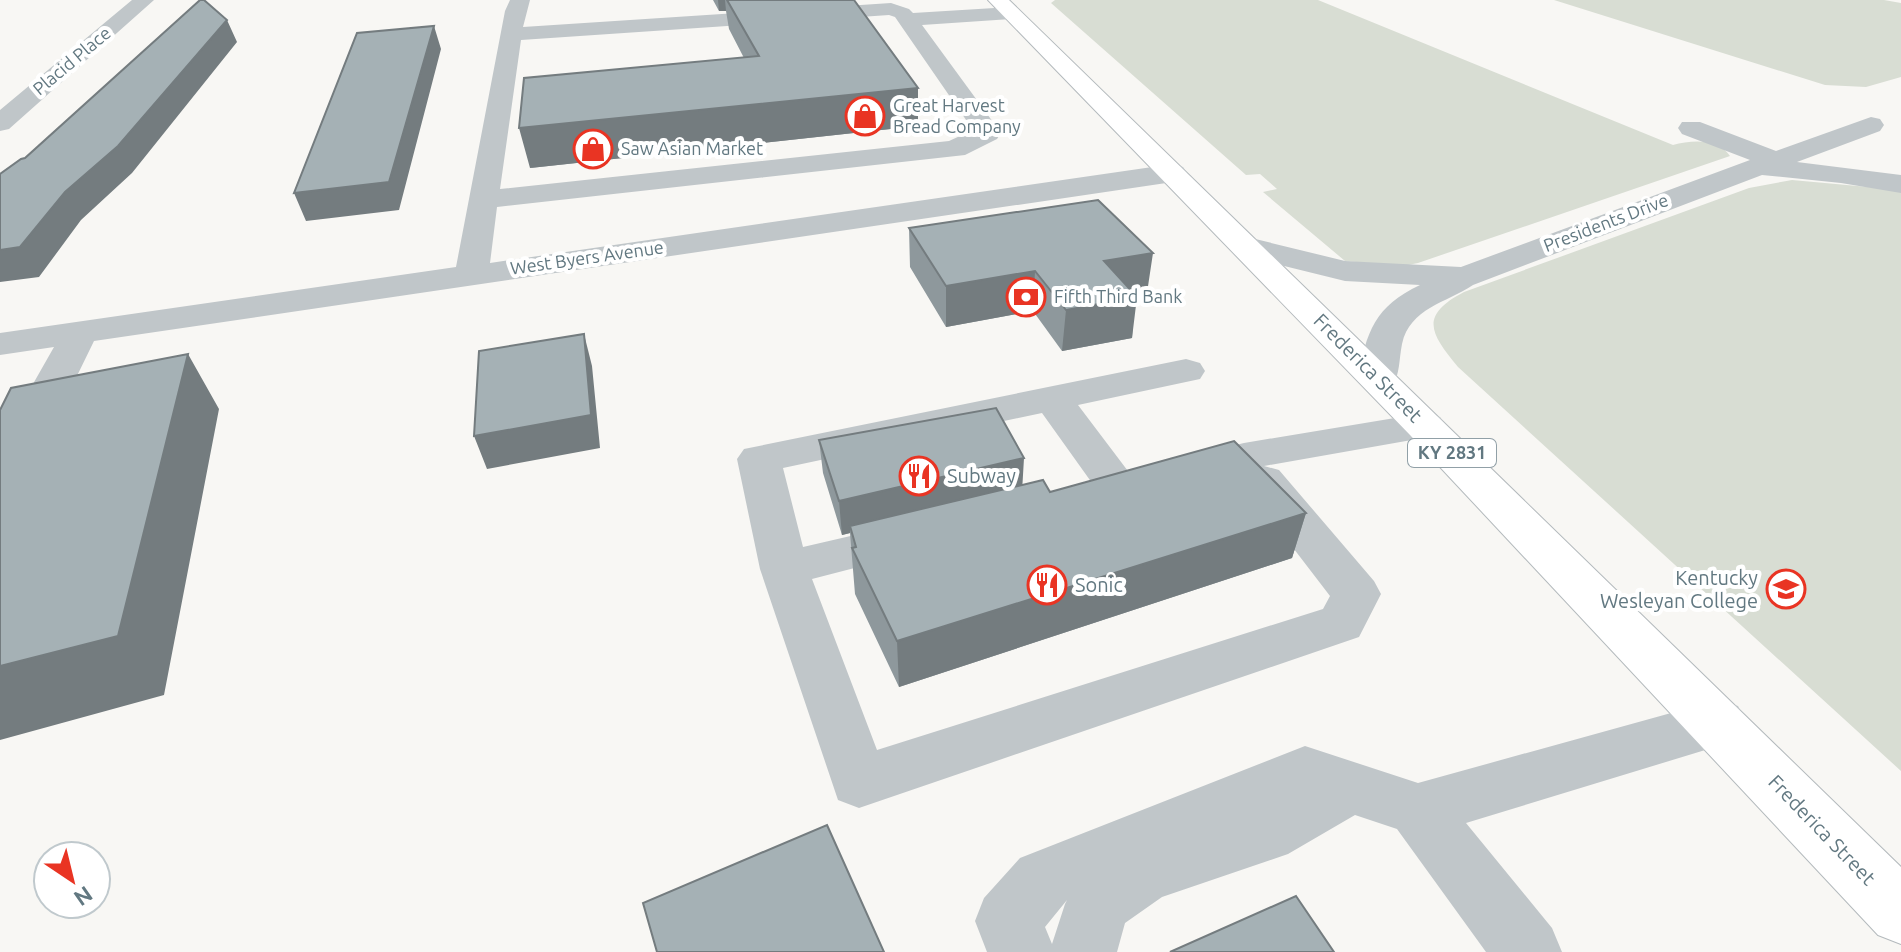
<svg xmlns="http://www.w3.org/2000/svg" width="1901" height="952" viewBox="0 0 1901 952" font-family="Ubuntu,sans-serif">
	<style>
		.green { fill: #d8ddd3 }
		.lines { fill: none; stroke-linecap: round; stroke-linejoin: round }
		.major-casing { stroke: #b4babd; stroke-width: 2 }
		.minor { fill: #c0c6c9; fill-rule: evenodd }
		.major { fill: #fff; fill-rule: evenodd }
		.wall { fill: #8e989c }
		.shaded-wall { fill: #747c7f }
		.building { fill: #a5b1b5; stroke: #747c7f; stroke-width: 2 }
		.labels { text-anchor: middle; stroke-width: 8; stroke-linejoin: round; paint-order: stroke }
		.far-street-label { font-size: 18px; fill: #627881; stroke: #fff }
		.far-poi-label { font-size: 18px; fill: #627881; stroke: #fff; text-anchor: start }
		.shield { fill: #fff; stroke: #91a0a7; stroke-width: 2 }
		.shield-label { font-size: 18px; font-weight: bold; fill: #627881 }
		.street-label { font-size: 20px; fill: #627881; stroke: #fff }
		.poi-label { font-size: 20px; fill: #627881; stroke: #fff; text-anchor: start }
	</style>
	<rect width="100%" height="100%" fill="#f8f7f4"/>
	<path class="green" d="M1055,0H1318L1673,145C1692,140 1718,138 1730,156L1418,263L1403,266L1345,261L1263,192L1277,189L1260,174L1246,175L1051,3Z
		M1554,0H1884L1901,3V77L1866,87L1825,85Z
		M1792,180L1901,190V771L1458,367C1431,334 1418,316 1464,292L1749,188Z"/>
	<g class="lines">
		<defs>
			<path id="major" d="M988,0H1009L1901,867V944L1878,935L1410,435Z"/>
		</defs>
		<use href="#major" class="major-casing"/>
		<path class="minor" d="M132,0H154L9,129L0,131V110Z
			M510,0H530L523,27L891,3L909,9L913,13L1011,7L1021,13L1011,19L922,25L1001,133L997,139L965,155L497,207L490,263L1173,164L1183,167L1187,173L1183,179L1173,182L94,341L16,501L0,506V442L54,347L0,355V333L456,267L505,11ZM889,15L895,17L973,130L949,141L500,189L521,40Z
			M1871,117L1880,119L1884,125L1880,131L1797,162L1901,175V193L1841,183L1762,175L1473,285C1446,303 1410,308 1402,344C1399,359 1400,375 1392,387L1378,391L1364,387L1358,379C1366,332 1375,306 1420,285L1345,281L1236,254L1231,247L1236,240L1247,237L1345,261L1461,267L1750,160L1682,134L1678,128L1682,122H1700L1776,151Z
			M1186,359L1200,363L1205,371L1200,379L1078,405L1140,487L1134,497L1118,502L1102,497L1042,413L783,468L803,547L911,522L928,527L935,538L928,549L812,579L877,750L1323,609L1330,596L1241,480L1247,470L1258,467L1192,483L1177,479L1170,469L1177,459L1244,443L1425,413L1440,417L1446,426L1440,435L1264,466L1279,470L1374,581L1381,594L1359,637L859,808L838,800L760,569L737,459L744,449Z
			M1718,700L1738,706L1746,723L1738,740L1466,823L1552,928L1562,952H1486L1397,829L1355,815L1288,854L1162,897L1125,923L1117,952H987L975,921L984,898L1020,858L1305,746L1418,783ZM1067,900L1065,904L1052,944L1045,927Z"/>
		<use href="#major" class="major"/>
	</g>
	<path class="wall" d="M713,0H854L918,126L530,168L744,58L729,29L726,11H719Z
		M909,228L1147,293L1135,295L1132,338L1062,351L1033,311L946,327L910,267Z
		M819,440L1022,485L1050,492L1306,513L1292,558L899,687L855,594L850,533L842,535L823,473Z"/>
	<path class="shaded-wall" d="M718,0H725L726,11H719Z
		M227,20L237,42L132,173L81,220L39,277L0,282V250L65,192Z
		M434,26L441,49L399,210L306,221L294,193Z
		M918,88V126L530,168L519,128Z
		M1153,253L1147,293L1100,301L1104,261Z
		M1035,271L1033,311L946,327V286Z
		M1137,297L1132,338L1062,351L1066,310Z
		M584,334L592,366L600,448L487,469L474,436Z
		M188,354L219,409L164,695L0,740V666Z
		M1024,458L1022,492L850,526V533L842,535L839,501Z
		M1306,513L1292,558L899,687L897,641Z"/>
	<path class="building" d="M200,0H204L227,20L118,146L65,192L20,247L0,250V174L21,159L25,158Z
		M727,0H854L918,88L519,128L524,78L759,56Z
		M434,26L389,182L294,193L357,33Z
		M1098,200L1153,253L1104,261L1137,297L1066,310L1035,271L946,286L909,228Z
		M584,334L591,415L474,436L479,351Z
		M188,354L118,636L0,666V410L11,388Z
		M996,408L1024,458L839,501L819,440Z
		M1234,441L1306,513L897,641L852,548L856,547L850,526L1043,480L1050,492Z
		M827,825L884,952H657L643,903Z
		M1296,896L1334,952H1170Z"/>
	<defs>
		<symbol id="shop-ring" viewBox="-11 -11 22 22"><circle r="9.5" fill="#fff" stroke="#e93423" stroke-width="1.5"/><path d="M-5-2.5h2.3a2.7 3.5 0 0 1 5.4 0H5L5.5 6h-11ZM-1.5-2.5h3a1.5 2.3 0 0 0-3 0Z" fill="#e93423"/></symbol>
		<symbol id="bank-ring" viewBox="-11 -11 22 22"><circle r="9.5" fill="#fff" stroke="#e93423" stroke-width="1.5"/><path d="M-6-4H6V4H-6ZM0-2.3a2.3 2.3 0 1 0 0 4.6a2.3 2.3 0 1 0 0-4.6Z" fill="#e93423"/></symbol>
		<symbol id="restaurant-ring" viewBox="-11 -11 22 22"><circle r="9.5" fill="#fff" stroke="#e93423" stroke-width="1.5"/><path d="M-5-6h1v4h1v-4h1v4h1v-4h1v5L-1.5 .5V6h-2V.5L-5-1ZM5-6V6H3V1.5H1.5Q1.5-4 5-6Z" fill="#e93423"/></symbol>
		<symbol id="university-ring" viewBox="-11 -11 22 22"><circle r="9.5" fill="#fff" stroke="#e93423" stroke-width="1.5"/><path d="M0-5L7-2L0 1L-7-2ZM-4 1L0 2.5L4 1V4Q0 6-4 4Z" fill="#e93423"/></symbol>
	</defs>
	<g fill-rule="evenodd">
		<use href="#shop-ring" x="843" y="94" width="44" height="44"/>
		<use href="#shop-ring" x="571" y="127" width="44" height="44"/>
		<use href="#bank-ring" x="1004" y="275" width="44" height="44"/>
		<use href="#restaurant-ring" x="897" y="454" width="44" height="44"/>
		<use href="#restaurant-ring" x="1025" y="563" width="44" height="44"/>
		<use href="#university-ring" x="1764" y="567" width="44" height="44"/>
	</g>
	<g class="labels">
		<g class="far-street-label">
			<text transform="translate(72 61) rotate(-40)" y="6">Placid Place</text>
			<text transform="translate(1606 223) rotate(-21)" y="6">Presidents Drive</text>
			<text transform="translate(587 258) rotate(-8)" y="6">West Byers Avenue</text>
		</g>
		<g class="far-poi-label">
			<text x="893" y="112">Great Harvest<tspan x="893" dy="21">Bread Company</tspan></text>
			<text x="621" y="155">Saw Asian Market</text>
			<text x="1054" y="303">Fifth Third Bank</text>
		</g>
		<rect class="shield" x="1408" y="439" width="88" height="28" rx="6"/>
		<g class="shield-label">
			<text x="1452" y="459">KY 2831</text>
		</g>
		<g class="street-label">
			<text transform="translate(1368 368) rotate(45)" y="7">Frederica Street</text>
			<text transform="translate(1822 830) rotate(46)" y="7">Frederica Street</text>
		</g>
		<g class="poi-label">
			<text x="947" y="483">Subway</text>
			<text x="1758" y="585" text-anchor="end">Kentucky<tspan x="1758" dy="23">Wesleyan College</tspan></text>
			<text x="1075" y="592">Sonic</text>
		</g>
	</g>
	<g transform="translate(72 880) rotate(145)"><circle r="38" fill="#ffffff" stroke="#c0c9cd" stroke-width="2"/>
	<path d="M0-6L14 30L0 20L-14 30Z" fill="#e93423"/>
	<text y="-12" font-size="22" font-weight="bold" text-anchor="middle" fill="#627881">N</text>
	</g>
</svg>
